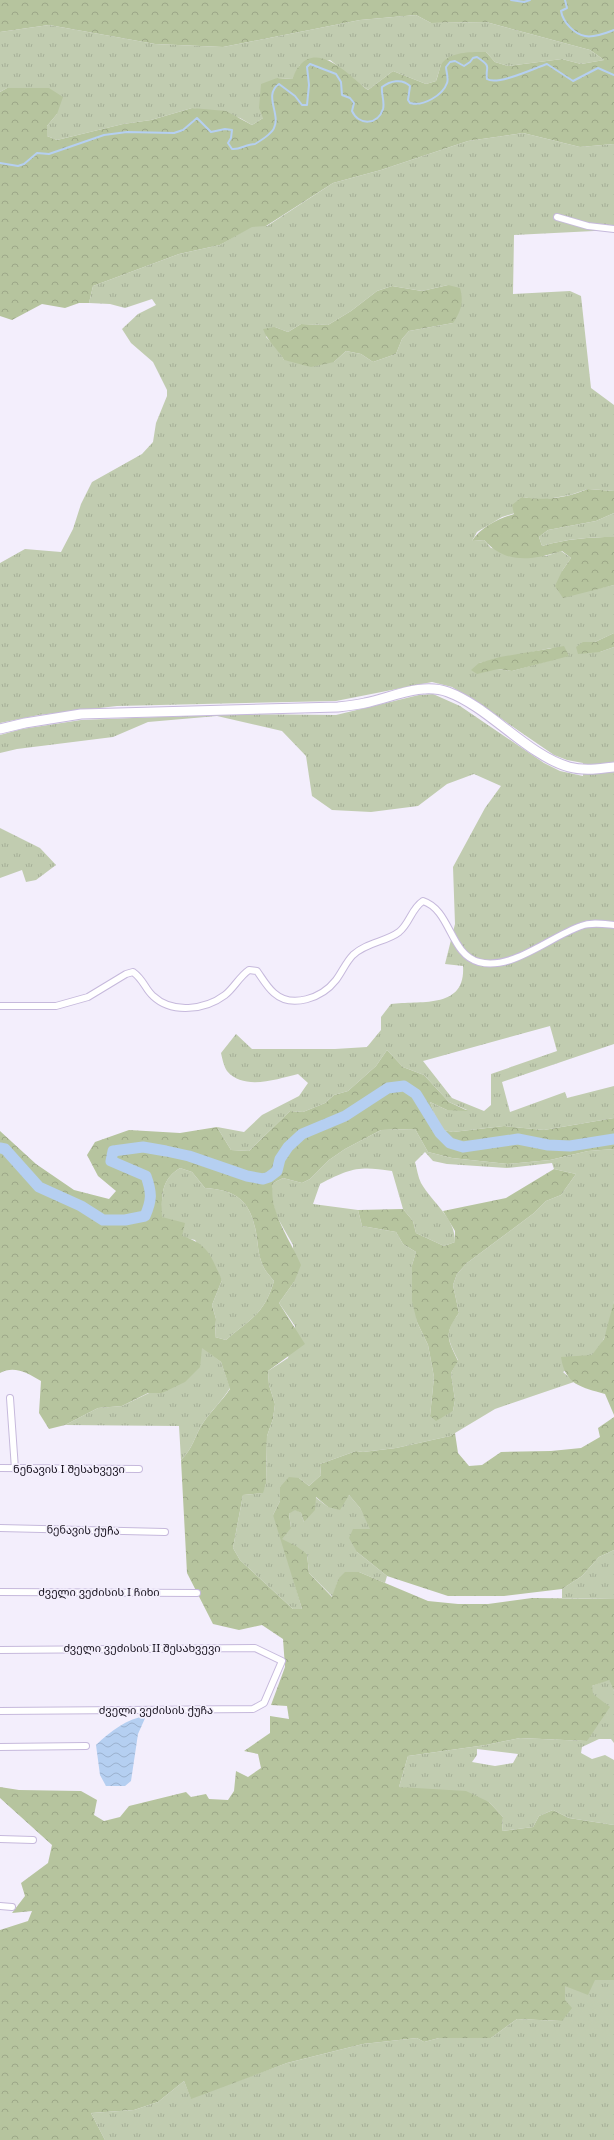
<svg xmlns="http://www.w3.org/2000/svg" width="614" height="2140" viewBox="0 0 614 2140" font-family="'Roboto Serif','Noto Sans Georgian',serif">
	<style>
		.grass { fill: url(#grass-tufts); fill-rule: evenodd }
		.forest { fill: url(#forest-crowns); fill-rule: evenodd }
		.water { fill: url(#water-waves) }
		.lines { fill: none; stroke-linecap: round; stroke-linejoin: round }
		.stream { stroke: #b5cff1; stroke-width: 2 }
		.river { stroke: #b5cff1; stroke-width: 11 }
		.street-casing { stroke: #c6b9dc; stroke-width: 8 }
		.secondary-casing { stroke: #c6b9dc; stroke-width: 11 }
		.street { stroke: #fff; stroke-width: 6 }
		.secondary { stroke: #fff; stroke-width: 9 }
		.labels { text-anchor: middle; stroke-width: 3.5; stroke-linejoin: round; paint-order: stroke }
		.street-label { font-size: 11px; fill: #140f1b; stroke: #f3eefc }
	</style>
	<defs>
		<pattern id="grass-tufts" width="24" height="20" patternUnits="userSpaceOnUse"><rect width="24" height="20" fill="#c1ccb0"/><path d="M3 7l-1-3M5 7V3M7 7l1-3M15 17l-1-3M17 17v-4M19 17l1-3" fill="none" stroke="#a5ae97"/></pattern>
		<pattern id="forest-crowns" width="20" height="18" patternUnits="userSpaceOnUse"><rect width="20" height="18" fill="#b6c49e"/><path d="M2 6a3 3 0 1 1 6 0M12 15a3 3 0 1 1 6 0" fill="none" stroke="#9ca788"/></pattern>
		<pattern id="water-waves" width="16" height="10" patternUnits="userSpaceOnUse"><rect width="16" height="10" fill="#b5cff1"/><path d="M0 5q4-4 8 0t8 0" fill="none" stroke="#9bb1ce"/></pattern>
	</defs>
	<rect width="100%" height="100%" fill="#f3eefc"/>
	<path class="grass" d="M416,15L431,23L486,22L590,50L604,60L581,64L562,59L508,66L495,62L486,52L441,65L436,81L426,84L393,71L368,90L330,60L300,65L292,79L277,78L263,118L252,125L240,118L192,108L151,120L123,124L57,140L47,136V126L57,114L7,88L0,92V32L49,25L155,44L223,47L360,20Z
		M523,133L580,147L614,144V230L514,235L513,294L570,291L581,296L591,388L614,405V491L588,489L570,495L542,500L522,497L515,513L502,517L477,532L472,541L484,540L491,548L546,556L561,551L571,558L562,571L591,590L614,585V633L595,642H583L600,652L614,647V1044L502,1082L510,1112L565,1092L567,1098L614,1086V1118L544,1130L504,1126L453,1132L443,1130L437,1120L430,1102L447,1110H467L449,1102L424,1075L403,1067L387,1050L376,1066L348,1091L334,1095L325,1103L303,1112L290,1111L249,1151L231,1150L217,1127L244,1132L262,1115L299,1096L308,1083L298,1074C277,1079 244,1091 227,1071C224,1067 222,1058 221,1053L236,1034L252,1049H335L367,1047L381,1030V1017L391,1004C420,1000 466,1010 463,966L445,964L455,924L453,867L485,808L501,786L474,774L447,784L418,806L371,812L332,810L312,796L306,756L282,731L217,716L148,722L113,737L17,749L0,753V735L22,729L81,720L236,714L336,715L419,695L433,694L460,706L544,763L560,771L583,776V763L567,760L554,755L490,711L452,687L432,682L336,701L117,706L39,715L0,723V563L25,549L61,552L73,529L81,504L92,482L142,454L153,442L156,423L167,396V390L153,362L131,343L122,329L138,314L156,305L152,299L125,308L110,304L89,303L93,286L179,254L220,245L252,226H267L333,183L381,170L468,141ZM448,285L453,323L409,331L402,339L396,354L373,362L361,354L346,351L334,362L284,360L277,348L266,337L275,327L288,332L301,324L328,325L351,311L377,291L392,286L422,291ZM551,648L569,655L512,671L498,669L479,663ZM550,1026L557,1051L491,1074V1105L484,1111L452,1098L423,1061Z
		M614,513V537C588,537 566,539 542,546L539,537L548,530L596,521Z
		M0,828L40,848L56,865L36,880L26,882L22,870L0,878Z
		M415,1129L428,1152L452,1158L508,1164L550,1160L588,1151L614,1149V1301C610,1320 607,1341 593,1355C585,1362 572,1367 563,1372L574,1382L495,1409L450,1436L396,1448L363,1452L356,1451L320,1464L321,1475L309,1486L299,1478L280,1487V1501L273,1515L291,1528L289,1514L295,1509L301,1513L304,1522L315,1497L328,1507L349,1495L360,1508L371,1529L357,1552L387,1576L385,1583L359,1572L338,1579L333,1597L309,1573L307,1554L282,1540L302,1609H293L240,1560L233,1548L243,1495L262,1493L266,1484L267,1436L273,1419L275,1404L269,1385L268,1371L288,1358L295,1326L279,1303L294,1282L293,1245L276,1215L271,1194L273,1183L283,1178L302,1183L310,1179L329,1160L345,1149L381,1130ZM425,1152L433,1161L447,1164L507,1168L552,1163L554,1169L576,1174L561,1195L546,1201L534,1213L467,1263L457,1274L453,1285L459,1313C444,1333 447,1338 458,1360L451,1373L455,1400L453,1411L430,1416L434,1377L428,1345L417,1322L412,1265L416,1252L403,1244L396,1232L362,1226L358,1210L313,1204L320,1184C351,1168 359,1166 392,1171L403,1209L413,1221L416,1233L444,1246L455,1242C455,1217 433,1204 421,1183C418,1177 417,1169 415,1162Z
		M180,1168L192,1172L205,1188C237,1190 250,1201 256,1232C258,1244 258,1255 263,1266C265,1271 270,1276 274,1281C264,1315 250,1319 226,1340L215,1337L216,1319L212,1305L222,1280L195,1240L182,1237L162,1217C162,1197 160,1180 180,1168Z
		M202,1347L221,1362L230,1388C222,1401 211,1411 203,1423C194,1437 194,1447 181,1460L179,1426L65,1425L98,1408L122,1406L149,1393H162Z
		M614,1550V1599L562,1598V1589L582,1576L599,1557Z
		M609,1679L614,1691V1743L611,1739H599L582,1747L581,1753L592,1759L605,1755L614,1760V1825L569,1818L553,1810L539,1816L533,1827L502,1831L503,1817L489,1802L399,1787L408,1756L486,1745L520,1738L587,1741L592,1686ZM477,1749L518,1754L513,1763L495,1766L472,1762L477,1755Z
		M594,1980H614V2140H105L91,2113L134,2110L158,2102L184,2081L191,2098L287,2063L363,2044L417,2038L424,2042L439,2038H491L517,2019L562,2021L564,1986Z"/>
	<path class="forest" d="M0,0H614V144L580,147L523,133L468,141L381,170L333,183L266,226L252,227L220,245L179,254L93,286L89,303H79L65,308L42,304L12,320L0,316V92L7,88H49L63,97L57,114L47,126V136L57,140L123,124L151,120L192,108L226,111L252,125L263,118L259,108L261,84L277,78L292,79C294,75 296,69 300,65C320,42 352,78 368,90L393,71L426,84L436,81C438,76 439,70 441,65C449,51 472,52 486,52L495,62L508,66L562,59L581,64L604,60L590,50L486,22L431,23L416,15L360,20L223,47L155,44L49,25L0,32Z
		M448,285L460,288C464,302 461,311 453,323L409,331L402,339L396,354L373,362L361,354L346,351L334,362L311,367L284,360C278,349 267,341 263,329L275,327L288,332L301,324L328,325L351,311L377,291L392,286L422,291Z
		M588,489L614,491V513L596,521L548,530L539,537L542,546C566,539 589,537 614,537V585L563,598L555,586L562,571L571,558L562,551C533,560 506,565 484,540L472,541C480,527 500,518 514,514L512,505L522,497C547,501 565,498 588,489Z
		M614,633V647L600,652L578,654L576,647L583,642H595Z
		M564,646L569,656L512,671L498,669L477,674L471,670L479,663L500,657Z
		M387,1050L403,1067L424,1075L449,1102L468,1111L447,1110L430,1102L437,1120L443,1130L453,1132L504,1126L544,1130L614,1118V1149L588,1151L550,1160L508,1164L452,1158L428,1152L415,1129L381,1130L345,1149L329,1160L310,1179L302,1183L283,1178L273,1183C268,1211 290,1239 301,1265L294,1282L279,1303L305,1344L268,1371L269,1385L275,1404L273,1419L267,1436L266,1484L263,1493L243,1495L233,1548L240,1560L293,1609H302L273,1515L280,1501V1487L289,1477L299,1478L309,1486L321,1475L320,1464L356,1451L363,1452L396,1448L450,1436L455,1433L458,1453L469,1466L482,1465L501,1452L551,1451L581,1448L600,1437L598,1428L614,1417V1550L599,1557L582,1576L562,1589L504,1596H448L387,1576L357,1552L349,1538L353,1529H370L360,1508L349,1495L340,1510L328,1507L316,1497L315,1510L304,1522L301,1513L295,1510L289,1514L291,1528L282,1539L296,1546L307,1554L309,1573L332,1597L338,1579L345,1572H359L428,1601L458,1604H488L532,1598L614,1599V1691L609,1680L592,1686L593,1694L610,1707L587,1741L520,1738L486,1745L408,1756L399,1787L466,1791L489,1802L503,1817L502,1831L533,1827L539,1816L553,1810L569,1818L614,1825V1980H595L588,1995L565,1986V2000L572,2008L562,2021L517,2019L491,2038H439L424,2042L417,2038L363,2044L287,2063L191,2099L184,2081L158,2102L134,2110L91,2113L105,2140H0V1930L28,1921L32,1911L12,1913L25,1896L21,1883L48,1863L52,1845L0,1798V1787L19,1790L81,1791L97,1800L94,1815L104,1821L120,1817L129,1806L186,1792L191,1797L206,1794L209,1799L228,1800L234,1791L236,1771L248,1777L261,1768L258,1754L244,1751L270,1733V1716L289,1719L287,1706L271,1705L285,1667L283,1639L262,1625L239,1630L213,1624L187,1573L181,1460C194,1447 194,1437 203,1423C211,1411 222,1401 230,1389L221,1362L202,1348L200,1367L185,1382L162,1393H148L122,1406L98,1408L65,1425L49,1429L39,1413L41,1381C28,1373 14,1365 0,1373V1131L36,1164L74,1190L109,1199L116,1191L98,1176L87,1155L95,1142L129,1130L180,1133L217,1127L231,1150L249,1151L290,1111L303,1112L325,1103L334,1095L348,1091L376,1066ZM180,1168L192,1172L205,1188C237,1190 250,1201 256,1232C258,1244 258,1255 263,1266C265,1271 270,1276 274,1281C264,1315 250,1319 226,1340L215,1337L216,1319L212,1305L222,1280C211,1257 209,1244 182,1236L185,1223L162,1217C162,1197 160,1180 180,1168Z
		M554,1169L576,1174L561,1195L546,1201L534,1213L467,1263L457,1274L453,1285L459,1313C444,1334 447,1338 458,1361L451,1373L455,1400L453,1411L436,1421L430,1416L434,1377L428,1345L417,1322L412,1301V1265L416,1252L403,1244L396,1232L362,1226L358,1210L403,1209L413,1221L416,1233L444,1246L455,1242V1231L443,1211L506,1198Z
		M614,1301V1415L605,1394C581,1387 565,1385 561,1357L592,1355L604,1339Z"/>
	<path class="water" d="M146,1716L138,1734L131,1781L125,1786H106L100,1775L96,1745C111,1731 126,1719 146,1716Z"/>
	<g class="lines">
		<path class="stream" d="M511,0L524,2L530,0
			M565,0L567,8L561,11C563,22 574,34 585,36C594,38 606,33 614,30
			M0,163L18,166L24,164L37,153L49,154L104,135L127,132L174,133L183,130L197,118L211,132L225,129L232,130L231,138L228,143L232,149C240,150 246,144 255,144C260,141 272,133 274,128C281,114 263,95 279,84L295,96L302,105H307L309,85L307,67L310,64L336,74L341,82L342,95L350,98L354,103L352,111C359,126 378,125 383,109C385,102 381,94 382,87C390,81 402,78 410,86L408,100L410,103C423,107 443,95 447,83C449,79 446,71 446,67L450,62L455,61L464,66L470,62L473,58L477,57C493,68 485,65 487,79C497,86 535,68 547,64L573,81L598,68L614,75"/>
		<path class="river" d="M0,1148L5,1149L39,1187L81,1206L103,1220H125L145,1216C152,1200 152,1193 146,1176L111,1161L113,1151L143,1147L166,1151L189,1156L247,1176L263,1179L269,1177L277,1171L280,1159L288,1147L302,1134L345,1116L388,1088L404,1086L416,1094L440,1133L450,1143L463,1147L518,1139L548,1145L570,1146L614,1139"/>
		<defs>
			<path id="street" d="M557,217L588,226L614,229
				M0,1006H56L88,997L126,974L133,972C144,980 145,989 153,996C172,1014 205,1010 225,995C234,988 239,977 249,970L257,971C262,978 267,987 274,993C292,1009 322,998 336,980C342,972 346,962 353,955C367,942 386,942 399,932C410,923 411,909 423,901C451,910 450,955 479,962C512,971 551,936 581,926C591,922 603,924 614,925
				M10,1398L15,1469
				M0,1468L139,1469
				M0,1528L165,1532
				M0,1592L197,1593
				M0,1650L255,1648L282,1661L264,1703L253,1709L0,1711
				M0,1747L86,1746
				M0,1839L33,1840
				M0,1906L12,1907"/>
			<path id="secondary" d="M0,729L25,723L81,714L338,707C347,706 356,705 365,703C391,698 421,682 448,692C489,707 527,755 569,767C583,771 599,769 614,767"/>
		</defs>
		<use href="#street" class="street-casing"/>
		<use href="#secondary" class="secondary-casing"/>
		<use href="#street" class="street"/>
		<use href="#secondary" class="secondary"/>
	</g>
	<g class="labels">
		<g class="street-label">
			<text x="69" y="1473">ნენავის I შესახვევი</text>
			<text transform="translate(83 1530) rotate(1)" y="4">ნენავის ქუჩა</text>
			<text x="99" y="1596">ძველი ვეძისის I ჩიხი</text>
			<text x="142" y="1652">ძველი ვეძისის II შესახვევი</text>
			<text x="156" y="1714">ძველი ვეძისის ქუჩა</text>
		</g>
	</g>
</svg>
